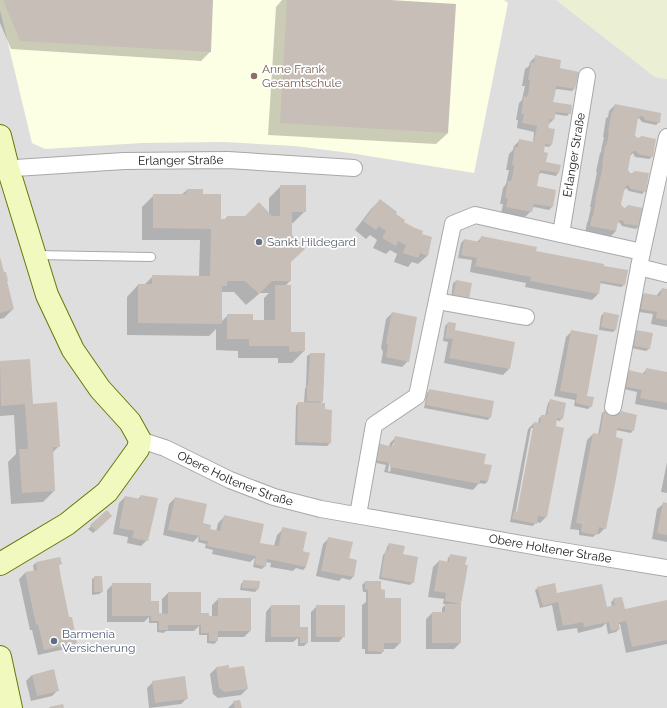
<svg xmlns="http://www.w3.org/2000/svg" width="667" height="708" viewBox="0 0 667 708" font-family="Raleway,sans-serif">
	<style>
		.residential { fill: #dfdede }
		.education { fill: #fdffe4 }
		.farmland { fill: #ebefd4 }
		.shadow { fill: #0003; fill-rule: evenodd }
		.building { fill: #c6beb7 }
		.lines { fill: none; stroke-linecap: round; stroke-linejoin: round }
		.lane-casing { stroke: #a8a8a8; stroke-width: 10 }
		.street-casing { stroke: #a8a8a8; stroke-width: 18 }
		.secondary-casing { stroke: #657a07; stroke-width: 24 }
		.lane { stroke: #fff; stroke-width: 8 }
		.street { stroke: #fff; stroke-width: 16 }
		.secondary { stroke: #f2f9be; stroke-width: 22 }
		.education-dot { fill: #8d6e63; stroke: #fff; stroke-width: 1.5 }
		.worship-dot { fill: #6b7280; stroke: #fff; stroke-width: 1.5 }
		.service-dot { fill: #5c6f8a; stroke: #fff; stroke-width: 1.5 }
		.labels { text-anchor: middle; stroke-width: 3.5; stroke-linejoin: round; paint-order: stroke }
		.education-label { font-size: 12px; fill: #785e54; stroke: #fff; text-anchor: start }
		.street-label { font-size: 12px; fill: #212121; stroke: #fff }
		.worship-label { font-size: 12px; fill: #5b616d; stroke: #fff; text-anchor: start }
		.service-label { font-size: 12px; fill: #4e5e75; stroke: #fff; text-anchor: start }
	</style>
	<rect width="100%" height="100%" fill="#f1efe8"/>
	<path class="residential" d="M0,0H556L655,77L667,79V708H0Z"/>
	<path class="education" d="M0,0H504L508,3L474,173L350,153L295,146L224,142L142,143L45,149L32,143L0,10Z"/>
	<path class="farmland" d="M556,0H667V79L655,77Z"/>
	<path class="shadow" d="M0,0H212L210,52L201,61L11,49L0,23Z
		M282,0H372L448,133L436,144L268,135L276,7Z
		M536,56L559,69L574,89L572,91L557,89L554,91L552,103L570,113L567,116L554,114L553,120L548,125L551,145L549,147L544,146L543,153L545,163L560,166L558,173L556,176L541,173L538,175L536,187L555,191L552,207L549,210L534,207L532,209L531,211L525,217L501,213L503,204H500L503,188L506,184L509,170H506L509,154L513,150L514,146L520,140L533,143L534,132L517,128L518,120H516L519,103L522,100L523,95L525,86H522L525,69L529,66L530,62Z
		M615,105L659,122L656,125L642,122L639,118L636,121L634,135L652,157L649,159L635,157L633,153L630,156L627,170L645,191L642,194L629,191L626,188L623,191L620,205L623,208L642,209L639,226L636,229L622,226L619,222L616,225V231L610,237L585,232L587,223L588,221L591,207H590L597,172H596L600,153L601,152L602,146L604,137H603L606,118L608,117L609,111Z
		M281,186L305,211L293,223H291L290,281L285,286L290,333L304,351L292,363H278V358H238V351L216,350V329L209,336L127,335V297L138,285H144L153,276H199L200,240H142V207L154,195H181L187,190L202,195L220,219L224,220L227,217H246L269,214V198ZM221,292H234L246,305L260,293H269L264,298V321H252L228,315L221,322Z
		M380,200L403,223L427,256L418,264L412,262L408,267L394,262L397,254L390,250L386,254L373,248L377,240L370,235L366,239L355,230L371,209Z
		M481,238L535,252L603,267L624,285L621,287L600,283L598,294L592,300L525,287L526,283L470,272L472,260L458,258L461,243L464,240L477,242Z
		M0,259L13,309L4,318L0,319Z
		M456,281L468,299H451L453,283Z
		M662,289L667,290V327L651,324L653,314L639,312L641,297L644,294L656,296Z
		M392,313L408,361L402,367L381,363L383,352L381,348L386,319Z
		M604,313L615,330L613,332L599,330L601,316Z
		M448,323L453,333L509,369L503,375L444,363L448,342L443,341L445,326Z
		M572,331L586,397L591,406L588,409L574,406L575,400L554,396L566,337Z
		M637,331L649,349L646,351L631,348L634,334Z
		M310,354H324L322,401L320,404L330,443L327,446L295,445L296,406L298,403H304L305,389L306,387L307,356Z
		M29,360L32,405L59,446L52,453L54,491L43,502L11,504L8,462L16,454L14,415L0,416V362Z
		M647,369L667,373V410L635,404L637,392L624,389L626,374L629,372L642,374Z
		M430,390L490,417L488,420L424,408L427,393Z
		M550,401L562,418L560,421L556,420L546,517L540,523L536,522L533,526L510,522L528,429L534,423L538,424L539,418L542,416H545L548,403ZM531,428H534L517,517L515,516Z
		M605,411L620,414L621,412L633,430L631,433L616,430L605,528L599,534H596L593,537L579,535V530L570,529L587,440L593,434L598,435L602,413Z
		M396,437L488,481L485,484L479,483L473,490L384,472L386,465L372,462L389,447L390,443ZM393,443H395L390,472L388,471Z
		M667,462V493L661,492Z
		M141,496L147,540L141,546L127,543L128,537L113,534L119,503L125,497L138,499Z
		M175,498L201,527L209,530L216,532L218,523L224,517L258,546H274L277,535L283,529L301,554L306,567L303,570L296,568L293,571L270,567L271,563L266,562L265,566L262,569L253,567L255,558L250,562L212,554L213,550L205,548L206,544L198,542L199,536L193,542L163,535L169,504Z
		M663,504H667V542L652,539L657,509Z
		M107,512L111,516L93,533L88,529Z
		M329,538L348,559L356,561L353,577L350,580L342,578L339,581L316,576L323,544Z
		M389,544L402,555L413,582L410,585L379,579L383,555L386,552L387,547Z
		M451,555L463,566L460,612V643L454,649H426V619L432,613H442V608L446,604H443L444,599L428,597L433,567L439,561L447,563L448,558Z
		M59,558L60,564L58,566L69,619L76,643L70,648L38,655L32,630H30L19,579L25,573L34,571L33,565L36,563Z
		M95,577L102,592L99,594L92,595V579Z
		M244,581L258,582V589L255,592L240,590L241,584Z
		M365,582L380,590L400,643L394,649H383V651L381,654H365V649H362V605L366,602V592H363L362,585Z
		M113,584L150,604L159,614H162V599L168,593L200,615L208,617H212V605L218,599H250V631L244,637H217V641L214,644L207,643V635H199V626L194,631H166L164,633L157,632V623H149V617L144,622H107V590Z
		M538,588L556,594L606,609L612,607L611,602L614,599L623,610L667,604V644L626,653L620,624L618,625L619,629L616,632L608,634L606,623L602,627L578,633L577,628L557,631L552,605L540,608L535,590Z
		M271,606L299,629L307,643L304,646H298V638L293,642H265L266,612Z
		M317,606L344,636L339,642H311V612Z
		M216,668L228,669L247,689L241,695L218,698L213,694L210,674Z
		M32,675L58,690L52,696L31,701L26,681Z
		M153,682L187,698L181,704L149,708L147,688Z
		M234,702L241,708H228Z"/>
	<path class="building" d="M3,0H213L211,52L20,41Z
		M287,0H390L456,4L448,133L280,123Z
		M535,55L561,60L560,68L579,72L575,89L556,86L555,94L553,102L572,105L571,114L556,112L554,120L550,119L548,128L555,129L552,145L545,144L544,152L548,153L546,162L561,165L559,173L540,170L537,186L556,190L553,207L534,204L532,212L506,207L508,199L505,198L508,181H511L513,173L514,165H512L515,147H518L519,139L534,142L537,126L522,123L524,114H521L524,96L527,97L529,89L530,80H528L531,62L534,63Z
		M615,104L661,113L660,123L645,120L643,116H641L638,118L635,135L637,138H638L642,136L656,139L653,157L638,154L636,151H634L631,153L628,170L630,173H632L635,171L649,173L646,192L631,189L629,186L628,185L625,187L621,204L623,207L625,208L628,205L643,208L640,226L625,224L623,221L621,220L618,222L616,231L590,226L592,216H593L596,201H595L603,166H602L605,146H606L608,139L609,132L608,131L612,111L613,112Z
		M280,185H306V212H292V235L305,249L291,262V281H272L259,294L245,281H227V286H222V324L138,323V284H152V275L210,276L211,229L153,228V194H186L187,189H203V194H221V219H227V216H245L259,202L272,216H280Z
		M380,199L397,212L396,214L405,220L404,222L413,227L423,231L422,234L432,237L428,256L420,253L418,258L403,253L406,245L398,241L396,246L382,238L386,231L379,226L376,230L363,221Z
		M481,236L537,247L536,251L604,264V266L628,270L625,285L601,281L599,294L530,281L531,277L475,266L477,258L461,255L464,239L480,242Z
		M0,257L4,272H6L8,281H7L14,309L0,313Z
		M456,280L472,283L469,299L453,296Z
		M275,285H291V332H305V351L289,352V346H249V339H227V314H253V320H275Z
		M662,288L667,289V320L656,318L657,312L641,309L644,293L660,296Z
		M392,312L417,317L409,362L386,357L388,346L386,342Z
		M604,312L619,315L616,330L601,327Z
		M448,322L456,323L455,330L515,342L510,369L449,358L453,339L445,338Z
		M571,330L598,335L587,396L594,397L592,407L576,403L577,394L560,391Z
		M636,330L653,333L650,349L634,346Z
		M310,353H325L323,402L307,401V385H308Z
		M30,359L33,404L57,402L60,447H53L55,491L22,493L19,449H28L25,404L1,406L0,361Z
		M646,368L667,372V403L640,398L642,390L626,387L629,370L645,374Z
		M429,389L494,401L491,418L426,405Z
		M550,399L566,403L563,419L557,418L556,426L564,428L547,517L538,516L537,524L512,519L514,511L517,512L534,422L540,423L541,415H547Z
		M298,402L325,403V409L332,410L331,443L297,442Z
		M604,410L621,413V411L637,415L634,431L618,428L617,429L616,437L623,439L615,484L606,529L599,527L597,535L581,532L582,524L576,523L593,433L600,434Z
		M395,436L486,454L484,464L492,465L488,481L480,480V484L390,467V463L374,460L377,443L393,447Z
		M141,495L158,498L148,541L132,538L134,531L119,528L125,496L140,499Z
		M175,497L207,504L203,523L211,525L210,529L220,531L224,515L264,524L260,543L279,546L282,527L307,532L303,551L310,553L306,567L267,559L266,567L255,564L256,556L207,546L208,541L200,540V536L168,530Z
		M663,502L667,503V535L657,533Z
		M107,510L112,516L96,531L90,525Z
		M328,537L353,542L349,558L357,560L354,577L321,571Z
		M389,543L405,546L403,554L418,557L414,583L381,577L385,551H388Z
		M450,554L467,557L465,565H468L461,604V643H432V612H445V604H461L445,601L446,593L434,591L439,560L449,562Z
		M60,557L62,564L59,565L61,578L69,617H72L77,643L44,650L38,624L36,625L25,572L37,570L36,562Z
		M94,576H102L103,592H94Z
		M243,580L260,581L259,589L242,588Z
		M365,581H381V589L385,590V598H401V643H384V652L368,651V590L365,589Z
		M112,583H151V601H159V613L168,614V592H201V613H209V616H218V598H251V631H218V641H209V633H201V625H168V630H159V621H151V616H112Z
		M555,583L557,593L602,584L607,607L615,605L613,598L622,597L625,609L667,600V640L632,647L626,621L618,623L620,629L611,631L609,622L584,627L583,622L563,626L558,602L543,606L537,587Z
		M271,605H300V627H308V643H300V637H271Z
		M316,605H345V637H316Z
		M229,665V668L244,666L248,689L224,692L219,688L216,667Z
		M54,669L59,691L37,696L32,675Z
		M185,676L188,699L155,703L152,681Z
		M240,700L242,708H235L233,701Z
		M63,704L64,708H50L49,707Z"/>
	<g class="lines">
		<defs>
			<path id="lane" d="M35,255L151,257"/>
			<g id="street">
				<path id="s1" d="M0,169L124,161L228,160L354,168"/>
				<path id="s2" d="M561,234L587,76"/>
				<path d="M642,252L667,137"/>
				<path d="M437,301L526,317"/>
				<path d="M613,407L639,267"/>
				<path id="s3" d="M140,440L165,448L230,480L274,497L321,509L556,550L667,568"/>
				<path d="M358,515L374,425L417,396L453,224L475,215L642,252L639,267L667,274"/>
			</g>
			<path id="secondary" d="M0,136L8,168L47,295L73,350L100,389L130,422L140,440L138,449L107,492L67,524L0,564
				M0,657L11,708"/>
		</defs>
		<use href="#lane" class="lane-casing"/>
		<use href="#street" class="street-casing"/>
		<use href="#secondary" class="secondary-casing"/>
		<use href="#lane" class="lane"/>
		<use href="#street" class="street"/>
		<use href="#secondary" class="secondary"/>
	</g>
	<circle class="education-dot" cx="254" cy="76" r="4"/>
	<circle class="worship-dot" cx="259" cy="242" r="4"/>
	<circle class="service-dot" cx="54" cy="641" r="4"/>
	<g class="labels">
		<g class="education-label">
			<text x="262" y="73">Anne Frank<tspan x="262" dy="14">Gesamtschule</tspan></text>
		</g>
		<g class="street-label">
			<text dy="4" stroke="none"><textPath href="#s2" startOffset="80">Erlanger Straße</textPath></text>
			<text dy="4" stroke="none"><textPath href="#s1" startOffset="181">Erlanger Straße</textPath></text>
			<text dy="4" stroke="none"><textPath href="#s3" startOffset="103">Obere Holtener Straße</textPath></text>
			<text dy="4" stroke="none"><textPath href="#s3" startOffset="427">Obere Holtener Straße</textPath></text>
		</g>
		<g class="worship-label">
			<text x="267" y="246">Sankt Hildegard</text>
		</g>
		<g class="service-label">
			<text x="62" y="638">Barmenia<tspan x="62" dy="14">Versicherung</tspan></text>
		</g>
	</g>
</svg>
